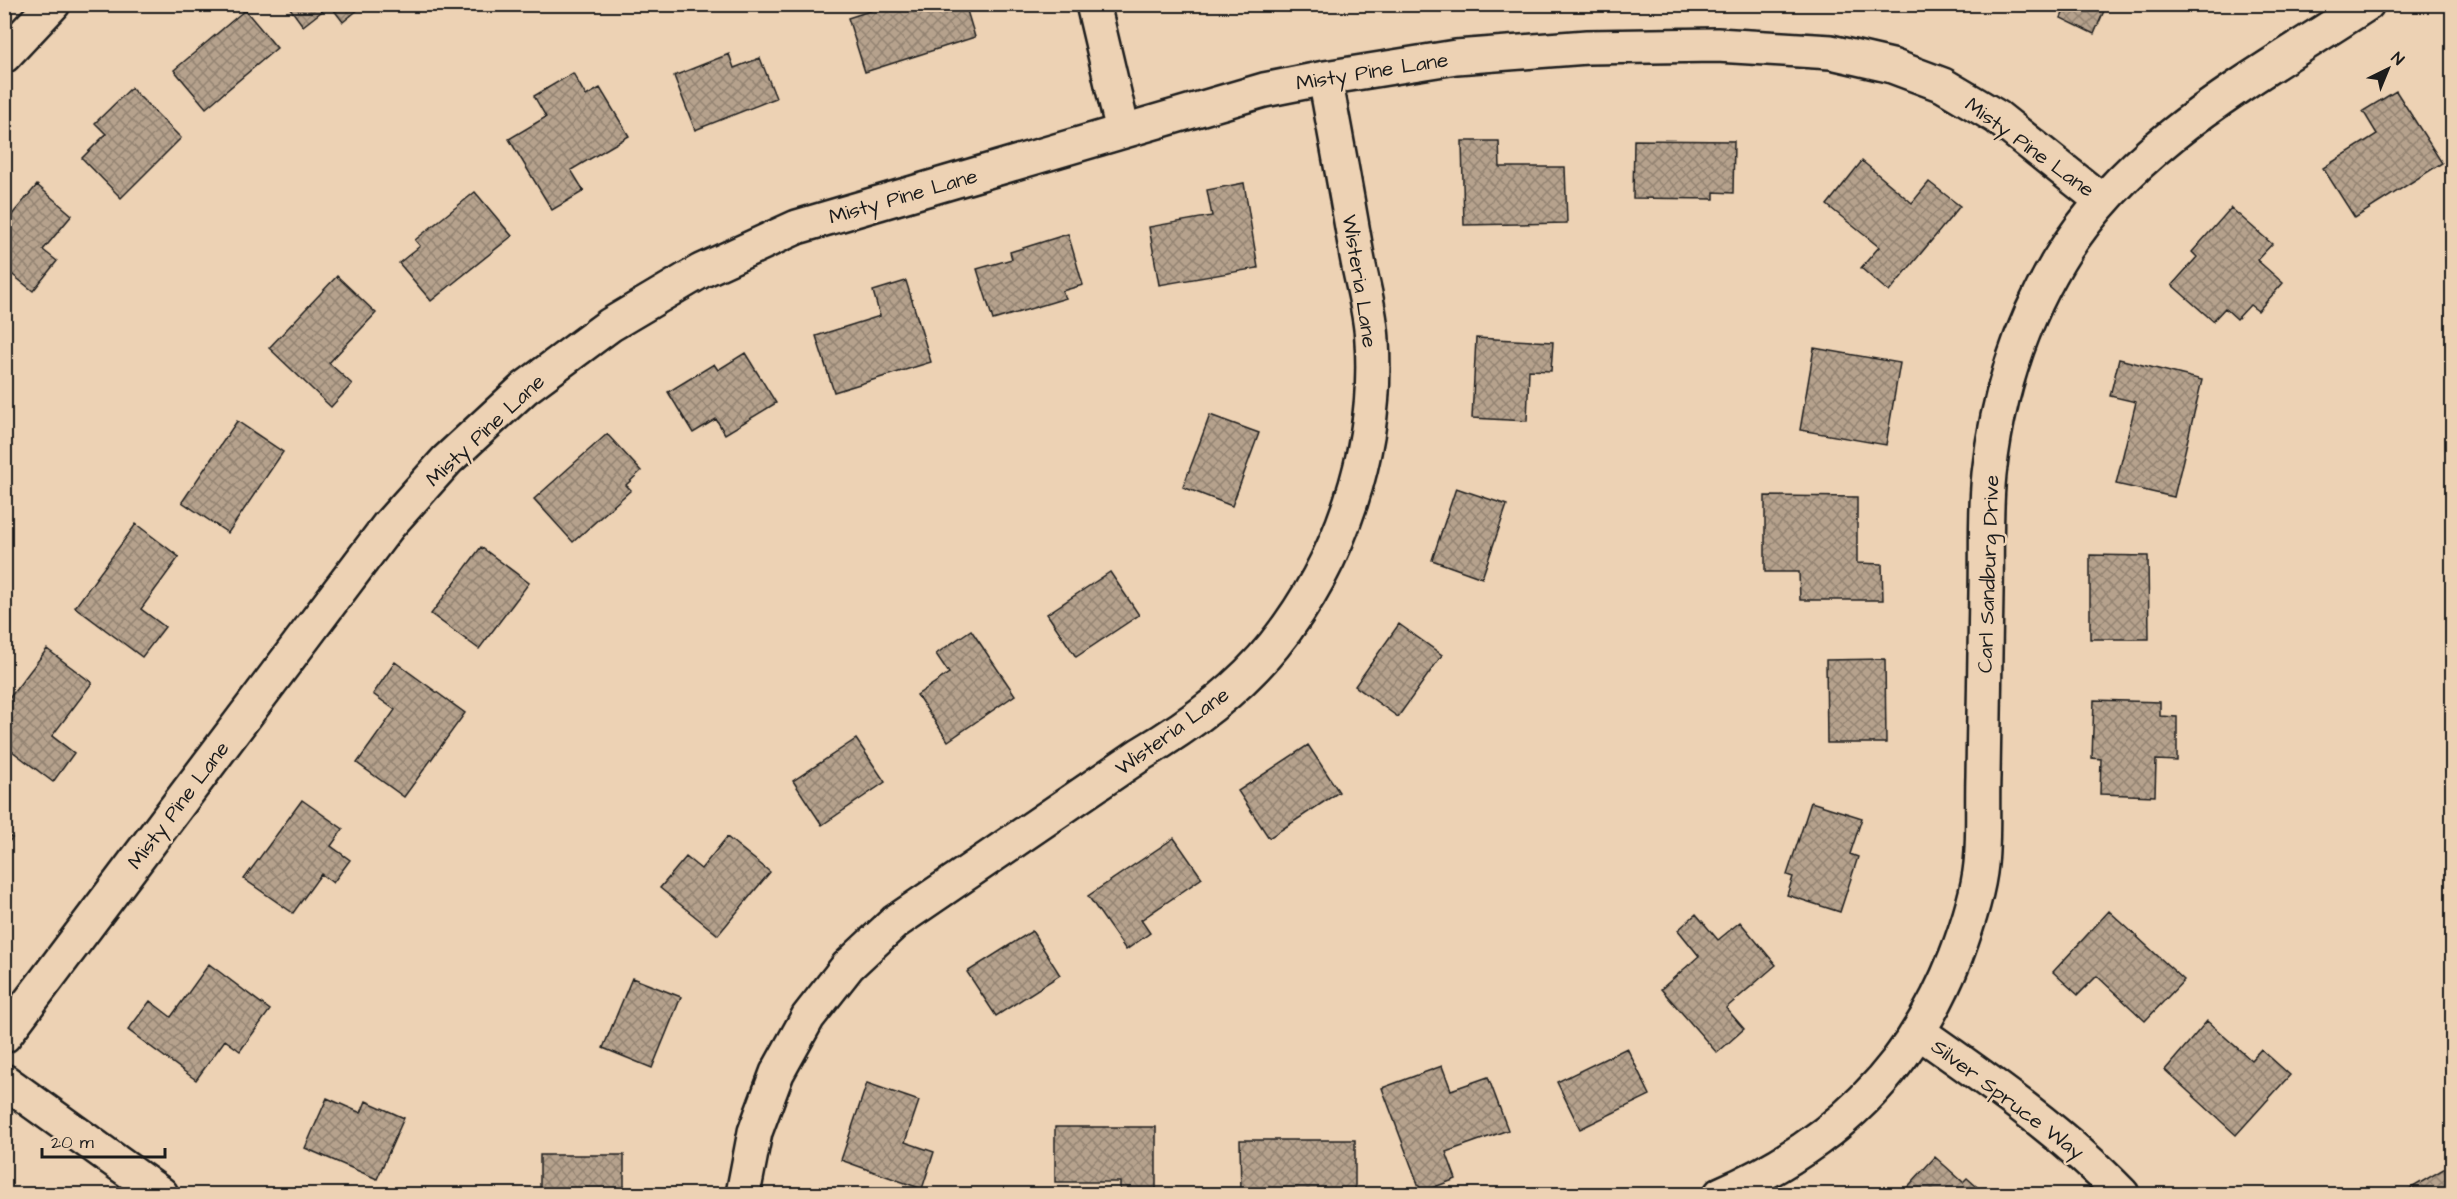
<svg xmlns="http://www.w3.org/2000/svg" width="2457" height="1199" viewBox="0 0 2457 1199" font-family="'Architects Daughter',sans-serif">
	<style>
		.building { fill: url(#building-cross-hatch); stroke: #1c1c1c; stroke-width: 1.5 }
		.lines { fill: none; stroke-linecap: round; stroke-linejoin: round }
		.street-casing { stroke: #1c1c1c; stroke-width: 38 }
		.secondary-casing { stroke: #1c1c1c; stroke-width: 38 }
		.street { stroke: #edd2b4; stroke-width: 33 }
		.secondary { stroke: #edd2b4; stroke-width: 33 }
		.labels { text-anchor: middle; stroke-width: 5; stroke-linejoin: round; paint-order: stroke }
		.street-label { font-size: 21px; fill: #1c1c1c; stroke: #edd2b4 }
	</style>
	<defs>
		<pattern id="building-cross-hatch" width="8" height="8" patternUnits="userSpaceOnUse" patternTransform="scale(1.5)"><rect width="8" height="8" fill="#b6a28d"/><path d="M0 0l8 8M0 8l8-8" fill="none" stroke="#938372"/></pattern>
	</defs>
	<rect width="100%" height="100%" fill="#edd2b4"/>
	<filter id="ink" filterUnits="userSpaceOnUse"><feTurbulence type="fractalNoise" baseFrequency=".0167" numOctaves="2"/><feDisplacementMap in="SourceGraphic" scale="12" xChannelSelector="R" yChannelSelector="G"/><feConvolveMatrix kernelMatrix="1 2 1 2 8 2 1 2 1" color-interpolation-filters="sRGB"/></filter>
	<g filter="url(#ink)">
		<path class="building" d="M287,4H365L343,22L330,5L303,26Z
			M891,4H965L975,37L865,72L848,18Z
			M2067,4H2107L2094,34L2061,18Z
			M245,10L277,48L206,108L174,70Z
			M729,54L734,68L760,58L776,98L695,130L674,76Z
			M573,73L586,96L600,88L629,136L571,170L584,191L552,210L509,139L546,117L534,96Z
			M131,88L181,138L121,198L82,158L106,134L95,123Z
			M2396,91L2442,163L2355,218L2323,168L2377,134L2363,111Z
			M1634,140L1734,141L1733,193L1714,192V199L1633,198Z
			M1462,141H1499L1500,167H1565L1567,223L1464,225Z
			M1862,161L1912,203L1929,182L1960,206L1889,292L1861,268L1879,247L1827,205Z
			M1244,183L1258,268L1159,285L1149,227L1212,216L1207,190Z
			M37,185L72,215L43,250L57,261L33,291L4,268V224Z
			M475,192L512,236L431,301L399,263L420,246L415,240Z
			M2231,208L2272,244L2257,260L2283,283L2258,311L2250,305L2237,319L2225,308L2213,321L2172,285L2197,257L2192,252Z
			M1068,234L1083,285L1062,291L1066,298L993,320L977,269L1012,259L1010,252Z
			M337,276L376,313L329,363L352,384L331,407L269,348Z
			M906,281L931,362L834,392L816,336L880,316L873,291Z
			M1476,338L1553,342L1551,371L1529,370L1527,421L1472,418Z
			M1814,348L1900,363L1886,445L1800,430Z
			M745,353L776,403L725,434L716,419L693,433L668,392L714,364L718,370Z
			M2119,359L2202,380L2174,497L2116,484L2136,402L2110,396Z
			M1210,415L1259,433L1232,506L1183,487Z
			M237,421L283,452L228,533L182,502Z
			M607,434L641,471L626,485L631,490L573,542L534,499Z
			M1456,488L1507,505L1482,578L1432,560Z
			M1765,496L1857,497V563L1882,564L1883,600H1800L1799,572H1765Z
			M136,524L179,557L141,609L165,627L142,657L75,607Z
			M481,547L529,583L479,649L431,614Z
			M2090,555L2148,556L2149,639H2090Z
			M1110,572L1139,615L1076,657L1047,614Z
			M1399,624L1442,655L1398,717L1355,686Z
			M971,630L1015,695L948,741L917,695L949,673L936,654Z
			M47,649L92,683L52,736L74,753L53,782L4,745V705Z
			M1885,659L1886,743H1827L1826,660Z
			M395,662L465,713L404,797L357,763L395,710L373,694Z
			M2094,700L2160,702V716L2177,717V761L2156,760L2155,796L2100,794L2101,759L2092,758Z
			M856,739L885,782L822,825L793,781Z
			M1308,745L1339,792L1269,838L1238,791Z
			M302,800L343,829L331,846L350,860L333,883L321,874L293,913L244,879Z
			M1811,802L1862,818L1850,854L1858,857L1840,912L1787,895L1793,877L1787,875Z
			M4,833L12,838L4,848Z
			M727,837L770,872L718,935L660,888L686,857L701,869Z
			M1174,838L1202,878L1141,920L1150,933L1126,950L1088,896Z
			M2109,911L2184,980L2145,1021L2097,976L2078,995L2053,972Z
			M1696,914L1718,940L1740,922L1776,965L1726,1008L1744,1029L1717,1053L1661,989L1699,956L1678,930Z
			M1032,931L1060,975L996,1016L967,972Z
			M209,964L270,1010L240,1051L225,1040L196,1080L128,1030L150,1001L171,1017Z
			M632,978L681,997L652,1068L603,1048Z
			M2207,1021L2251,1060L2261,1049L2290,1075L2236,1135L2165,1070Z
			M1627,1048L1650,1095L1580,1129L1557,1082Z
			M1442,1066L1451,1090L1488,1077L1508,1130L1446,1152L1456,1179L1421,1192L1382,1088Z
			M867,1083L919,1101L905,1142L934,1152L922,1189L841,1160Z
			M327,1098L361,1113L366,1101L404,1118L377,1179L305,1148Z
			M1055,1127H1156V1194H1120V1182H1055Z
			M1240,1140H1355V1194H1241Z
			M540,1155H624V1194H540Z
			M1935,1157L1963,1182L1967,1178L1985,1194H1901Z
			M2452,1164V1194H2401Z"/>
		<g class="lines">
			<defs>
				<path id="street" d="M1093,4L1123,131
					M1919,1032C1990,1082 2061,1131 2122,1194
					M4,1036L388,526L447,460L525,388L610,325L701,271L797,227L1264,90L1325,78L1456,57L1587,47L1717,45L1831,52L1892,66L1943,85L1997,117L2102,201
					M4,1081L161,1194
					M743,1194L755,1132L777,1073L808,1017L848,966L895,922L1141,754C1190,725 1238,690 1274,645C1341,561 1379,449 1372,341C1371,313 1362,284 1357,256C1347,197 1336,137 1325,78
					M1721,1194C1833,1145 1911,1071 1956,956C1967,927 1978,895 1981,864C1984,835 1982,805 1983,776C1984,714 1985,653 1986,592C1987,553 1985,513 1989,474C1997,399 2020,325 2059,260C2130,142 2256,77 2367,4"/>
				<path id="secondary" d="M4,56L53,4"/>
			</defs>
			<use href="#street" class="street-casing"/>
			<use href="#secondary" class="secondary-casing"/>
			<use href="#street" class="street"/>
			<use href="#secondary" class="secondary"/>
		</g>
	</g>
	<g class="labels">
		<g class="street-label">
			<text transform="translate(1372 71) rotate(-9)" y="7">Misty Pine Lane</text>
			<text transform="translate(2030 147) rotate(36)" y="7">Misty Pine Lane</text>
			<text transform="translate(903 196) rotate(-16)" y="7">Misty Pine Lane</text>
			<text transform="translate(1360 281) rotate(81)" y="7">Wisteria Lane</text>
			<text transform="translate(485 430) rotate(-43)" y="7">Misty Pine Lane</text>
			<text transform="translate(1988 574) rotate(-88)" y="7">Carl Sandburg Drive</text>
			<text transform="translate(1172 731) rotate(-36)" y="7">Wisteria Lane</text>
			<text transform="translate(178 805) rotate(-53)" y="7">Misty Pine Lane</text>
			<text transform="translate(2008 1099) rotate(37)" y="7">Silver Spruce Way</text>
		</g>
	</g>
	<rect width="2457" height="1199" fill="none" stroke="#edd2b4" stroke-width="24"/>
	<rect x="12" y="12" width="2433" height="1175" fill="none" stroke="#1c1c1c" stroke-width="2" filter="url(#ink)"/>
	<g transform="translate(2388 69) rotate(43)" stroke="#edd2b4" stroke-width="4.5" paint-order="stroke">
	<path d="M0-4.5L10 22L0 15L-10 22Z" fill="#1c1c1c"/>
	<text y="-9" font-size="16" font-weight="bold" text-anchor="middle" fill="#1c1c1c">N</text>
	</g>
	<path d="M42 1148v9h123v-9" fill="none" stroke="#1c1c1c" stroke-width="3"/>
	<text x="51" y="1148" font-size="18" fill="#1c1c1c" stroke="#edd2b4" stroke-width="4.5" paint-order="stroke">20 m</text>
</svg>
